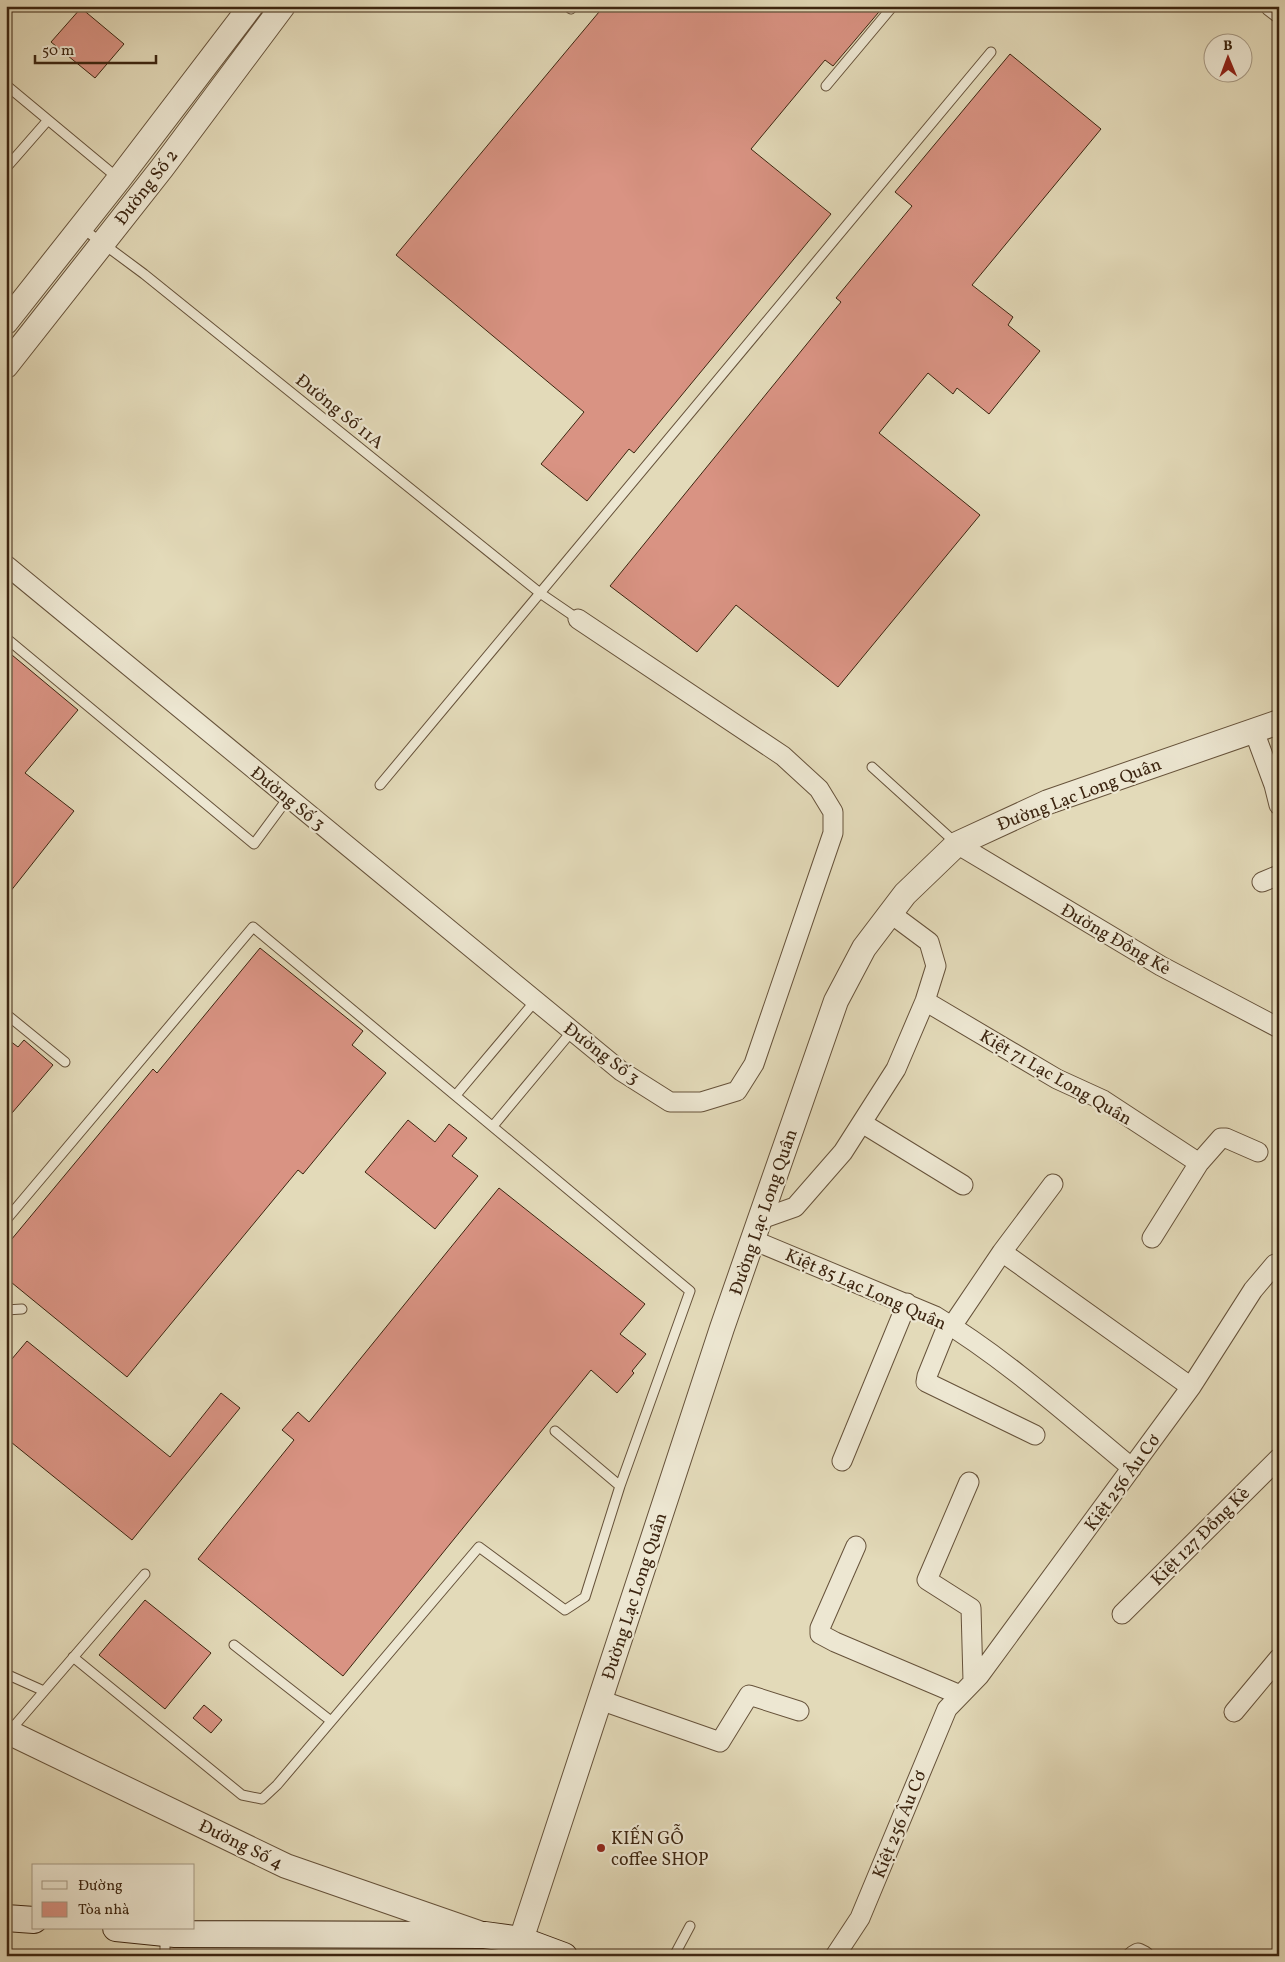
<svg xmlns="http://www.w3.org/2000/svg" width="1285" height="1962" viewBox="0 0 1285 1962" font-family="Vollkorn,serif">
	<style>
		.building { fill: #d99383; stroke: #3c2510 }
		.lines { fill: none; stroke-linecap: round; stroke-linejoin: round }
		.service-casing { stroke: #66523a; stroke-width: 11 }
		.minor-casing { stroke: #66523a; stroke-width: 21 }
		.tertiary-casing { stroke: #66523a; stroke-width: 26 }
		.secondary-casing { stroke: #3c2510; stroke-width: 28 }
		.service { stroke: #ede7d2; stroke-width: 9 }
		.minor { stroke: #ede7d2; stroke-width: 19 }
		.tertiary { stroke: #ede7d2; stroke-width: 24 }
		.secondary { stroke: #ede7d2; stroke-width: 26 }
		.poi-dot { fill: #8f2418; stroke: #ede7d2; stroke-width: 2 }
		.labels { text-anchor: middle; stroke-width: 4.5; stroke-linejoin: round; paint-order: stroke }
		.street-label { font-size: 18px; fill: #3c2510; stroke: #ede7d2 }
		.poi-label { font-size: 18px; fill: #3c2510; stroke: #ede7d2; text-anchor: start }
	</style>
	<rect width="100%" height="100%" fill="#e3dab9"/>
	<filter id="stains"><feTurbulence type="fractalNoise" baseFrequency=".004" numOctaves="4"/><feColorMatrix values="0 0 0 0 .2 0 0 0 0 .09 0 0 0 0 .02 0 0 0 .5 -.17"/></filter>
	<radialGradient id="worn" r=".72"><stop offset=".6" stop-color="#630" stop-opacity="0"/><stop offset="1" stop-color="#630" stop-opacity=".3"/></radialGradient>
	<path class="building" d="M604,6H884L833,66L825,60L751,149L831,214L634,453L629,449L587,501L541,464L584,412L396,255Z
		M81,8L124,44L95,78L51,42Z
		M1010,54L1101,129L972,285L1013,317L1008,325L1040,351L989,414L957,388L953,394L928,373L879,433L980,515L838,687L736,605L697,652L610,586L841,302L836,298L912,206L895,192Z
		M6,650L78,710L25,773L74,811L6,897Z
		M260,948L363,1031L352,1045L386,1073L303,1174L298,1170L127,1377L6,1278V1246L153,1069L157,1073Z
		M6,1038L18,1047L24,1040L53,1065L6,1120Z
		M408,1120L435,1142L449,1124L467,1138L452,1156L478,1176L435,1229L365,1172Z
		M499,1188L645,1304L620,1334L646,1354L632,1371L634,1373L617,1393L591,1370L343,1676L198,1559L294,1440L282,1430L298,1412L309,1422Z
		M27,1341L170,1457L221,1393L240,1408L132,1540L6,1438V1366Z
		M145,1600L211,1653L165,1709L99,1655Z
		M204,1705L222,1720L211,1733L193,1718Z"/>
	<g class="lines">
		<defs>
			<path id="service" d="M567,6L571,9
				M6,85L119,179
				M826,86L893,6
				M6,168L48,120
				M82,228L144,274L540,593L578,619
				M6,638L254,844L288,798
				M872,767L957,844
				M380,785L991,52
				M6,1014L65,1062
				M456,1095L536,1000
				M493,1126L572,1031
				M6,1220L253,927L690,1291L620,1486L585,1597L565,1610L479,1547L277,1785L262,1799L242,1795L73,1657
				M6,1310L22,1309
				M555,1431L620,1486
				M234,1645L331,1721
				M6,1674L44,1691
				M9,1732L145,1574
				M165,1956V1936
				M674,1956L690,1926"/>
			<path id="minor" d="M1270,6L1279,13
				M6,565L621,1071L670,1102H701L737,1091L754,1064L833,833V812L819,789L783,756L578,619
				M1254,731L1274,785L1279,805
				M957,844L1161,966L1279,1028
				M1262,882L1279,875
				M925,1001L1057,1079L1103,1100L1199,1163L1152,1238
				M862,1123L963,1185
				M1199,1163L1221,1138H1226L1258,1152
				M761,1219L795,1207L843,1152L896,1069L925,1001L936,966L929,942L890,913
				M753,1240L935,1316C1006,1359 1068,1415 1132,1468
				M1002,1252L1191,1387
				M948,1324L927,1376L926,1382L1035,1435
				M952,1326L1002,1252L1053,1184
				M842,1461L907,1303
				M969,1482L927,1580L971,1608L973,1681
				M856,1546L820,1628V1634L835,1642L960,1695
				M1122,1614L1279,1458
				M600,1700L720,1742L749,1695L799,1711
				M1234,1712L1279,1658
				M835,1956L860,1918L947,1709L979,1676L1191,1387L1253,1290L1275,1264
				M1133,1956L1138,1953L1144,1956"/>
			<path id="tertiary" d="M6,322L119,179L251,6
				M6,366L162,168L283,6
				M6,1731L286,1866L479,1933
				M521,1940L722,1328L836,1001L864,948L905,894L957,844L1048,802L1279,722"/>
			<path id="secondary" d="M6,1918L34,1920
				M116,1928L175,1934L485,1935L521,1940L564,1956"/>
		</defs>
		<use href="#service" class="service-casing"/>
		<use href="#minor" class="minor-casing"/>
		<use href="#tertiary" class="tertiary-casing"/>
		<use href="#secondary" class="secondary-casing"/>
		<use href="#service" class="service"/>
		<use href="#minor" class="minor"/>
		<use href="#tertiary" class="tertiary"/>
		<use href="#secondary" class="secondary"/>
	</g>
	<circle class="poi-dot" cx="601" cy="1848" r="5"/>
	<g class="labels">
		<g class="street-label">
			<text transform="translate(146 187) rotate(-52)" y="6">Đường Số 2</text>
			<text transform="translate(340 411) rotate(39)" y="6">Đường Số 11A</text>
			<text transform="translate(1079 794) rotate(-21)" y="6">Đường Lạc Long Quân</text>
			<text transform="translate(288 798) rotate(39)" y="6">Đường Số 3</text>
			<text transform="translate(1116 939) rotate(30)" y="6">Đường Đồng Kè</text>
			<text transform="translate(602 1053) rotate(37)" y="6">Đường Số 3</text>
			<text transform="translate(1056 1077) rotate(30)" y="6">Kiệt 71 Lạc Long Quân</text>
			<text transform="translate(763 1212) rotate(-71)" y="6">Đường Lạc Long Quân</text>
			<text transform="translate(866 1289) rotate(24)" y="6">Kiệt 85 Lạc Long Quân</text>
			<text transform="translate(1122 1482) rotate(-54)" y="6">Kiệt 256 Âu Cơ</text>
			<text transform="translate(1200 1536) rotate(-45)" y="6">Kiệt 127 Đồng Kè</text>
			<text transform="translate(634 1596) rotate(-72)" y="6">Đường Lạc Long Quân</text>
			<text transform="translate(899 1824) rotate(-68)" y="6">Kiệt 256 Âu Cơ</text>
			<text transform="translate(241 1844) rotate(26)" y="6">Đường Số 4</text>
		</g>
		<g class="poi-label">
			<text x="611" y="1844">KIẾN GỖ<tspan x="611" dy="21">coffee SHOP</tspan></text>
		</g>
	</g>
	<rect width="1285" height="1962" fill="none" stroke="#e3dab9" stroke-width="25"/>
	<rect x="8" y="8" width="1270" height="1947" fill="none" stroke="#3c2510" stroke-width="2.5"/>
	<rect x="12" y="12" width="1260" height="1937" fill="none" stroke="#3c2510"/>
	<rect x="32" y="1864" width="162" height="65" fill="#ede7d2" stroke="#a69984"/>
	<rect x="42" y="1881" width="25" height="8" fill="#ede7d2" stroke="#a69984"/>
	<text x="78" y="1890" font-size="15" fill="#3c2510">Đường</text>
	<rect x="42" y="1902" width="25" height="15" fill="#d99383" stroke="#a69984"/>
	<text x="78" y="1914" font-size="15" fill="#3c2510">Tòa nhà</text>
	<g transform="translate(1228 58) rotate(359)"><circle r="24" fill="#ede7d2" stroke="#a69984"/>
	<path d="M0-4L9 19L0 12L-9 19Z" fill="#8f2418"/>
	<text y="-8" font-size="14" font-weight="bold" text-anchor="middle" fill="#3c2510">B</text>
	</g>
	<path d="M35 55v8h121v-8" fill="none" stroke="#3c2510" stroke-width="2.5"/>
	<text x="42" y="55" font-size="15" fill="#3c2510" stroke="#ede7d2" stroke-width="4" paint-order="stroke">50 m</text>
	<rect width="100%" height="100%" filter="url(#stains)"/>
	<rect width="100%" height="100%" fill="url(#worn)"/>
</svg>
